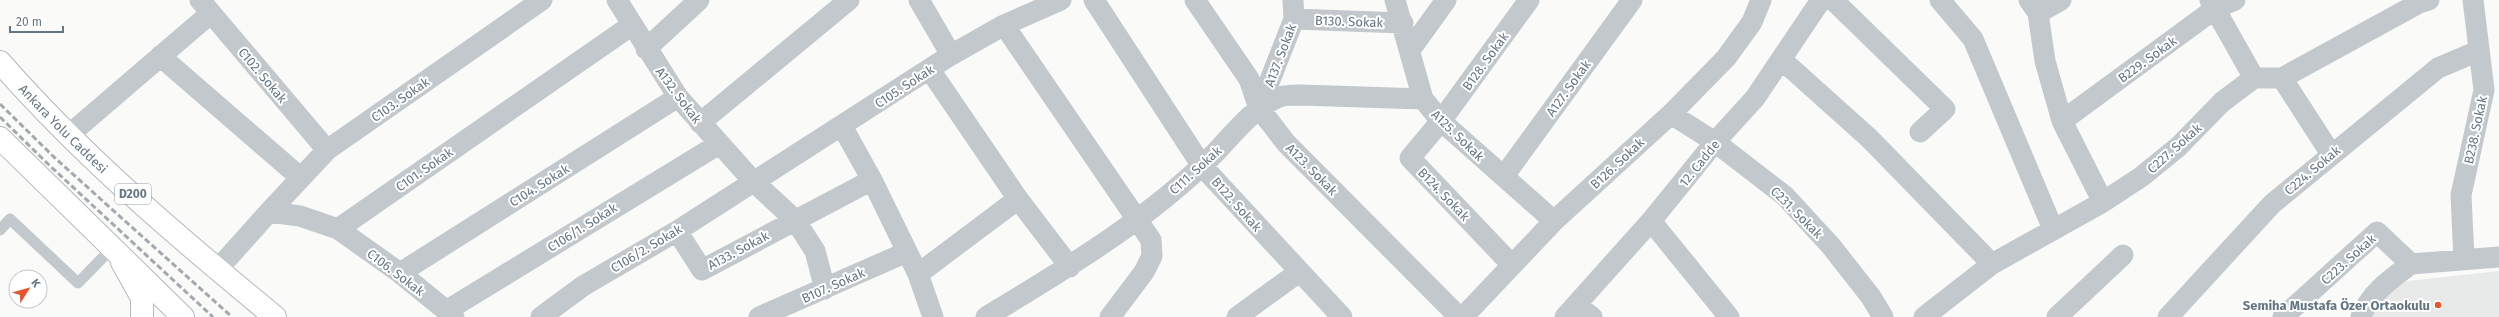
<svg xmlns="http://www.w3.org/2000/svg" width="2499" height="317" viewBox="0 0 2499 317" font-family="'Fira Sans',sans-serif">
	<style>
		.built { fill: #e8e9e9 }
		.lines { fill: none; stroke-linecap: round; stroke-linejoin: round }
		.secondary-casing { stroke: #b3babf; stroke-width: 24 }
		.highway-casing { stroke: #b4b9bd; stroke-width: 24 }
		.lane { stroke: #c3c8cc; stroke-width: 11 }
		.street { stroke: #c3c8cc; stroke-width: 21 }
		.secondary { stroke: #fff; stroke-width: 22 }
		.highway { stroke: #fff; stroke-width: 22 }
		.rail { stroke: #a2aab0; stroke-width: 3; stroke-dasharray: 6 3; stroke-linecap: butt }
		.poi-dot { fill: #e4572e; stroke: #fff; stroke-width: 1.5 }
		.labels { text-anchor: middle; stroke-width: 4; stroke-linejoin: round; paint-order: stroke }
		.shield { fill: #fff; stroke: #939fa8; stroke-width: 1 }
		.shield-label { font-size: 12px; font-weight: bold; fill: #657683 }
		.street-label { font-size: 13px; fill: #657683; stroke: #fff }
		.poi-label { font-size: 13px; font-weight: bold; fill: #657683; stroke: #fff; text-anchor: end }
	</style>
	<rect width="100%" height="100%" fill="#fafaf8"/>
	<path class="built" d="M2499,271V317H2373L2381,294L2399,282Z"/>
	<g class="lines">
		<defs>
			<path id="secondary" d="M122,262L142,298V317"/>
			<g id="highway">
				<path id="s1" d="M0,62C82,156 179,238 275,317"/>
				<path d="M0,138L183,317"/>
			</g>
		</defs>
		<use href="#secondary" class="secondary-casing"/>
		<use href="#highway" class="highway-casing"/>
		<path class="lane" d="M0,230L10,219L78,283L112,248"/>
		<path class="street" d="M200,0L327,150
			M617,0L678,97L753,181L795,220L815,251L825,289
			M919,0L951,55
			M1094,0L1202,166L1342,317
			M1195,0L1249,79L1259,108L1286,143L1459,317
			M1395,0L1423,99L1441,121L1554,221
			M1833,0L1945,109L1920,132
			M1940,0L1973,39L2053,229
			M2029,0L2038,13L2045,61L2062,121L2103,202
			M2210,0L2254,78
			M2038,13L2061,0
			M1294,19L1403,23
			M1004,25L1151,240L1152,256L1144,272L1110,317
			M646,49L699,0
			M1410,50L1446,0
			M160,56L301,178
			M1782,60L1869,138L1992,264
			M930,70L1018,199L1070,267
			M2282,78L2331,154
			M1259,108L1294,19L1293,0
			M1671,114L1715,142L1785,196L1831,246L1871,297L1883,317
			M2062,121L2216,8L2235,0
			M700,123L849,0
			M842,126L872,180L918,274L933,317
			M70,134L211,13
			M1504,176L1632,0
			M269,212L327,150L542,0
			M1651,221L1729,317
			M338,229L400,273L454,317
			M677,231L702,270L872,180
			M2464,260L2461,195L2484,90L2473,0
			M2411,264L2499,257
			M1512,265L1410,158L1441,121L1529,0
			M217,270L269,212L300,216L338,229L632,25
			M400,273L678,97
			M918,274L1018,199
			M1576,305L1592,317
			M446,311L719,144
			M541,317L583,286L677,231L951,55L1004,25L1061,0
			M759,317L907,252
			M986,317C1067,268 1148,220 1215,153C1234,133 1253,108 1279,97C1285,95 1293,95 1300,95L1423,99
			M1237,317L1299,272
			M1463,317L1554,221L1671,114L1726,58L1752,22L1761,0
			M1565,317L1651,221L1715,142L1755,98L1821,0
			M1924,317L1992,264L2103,202L2141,177L2178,147L2222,102L2254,78H2282L2419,3L2429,0
			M2057,317L2123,255
			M2168,317L2272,204L2438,68L2478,51
			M2283,317L2377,232L2411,264
			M2361,317C2370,293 2391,279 2411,264"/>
		<use href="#secondary" class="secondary"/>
		<use href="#highway" class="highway"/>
		<path class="rail" d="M0,104L56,159L232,317
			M0,117L48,164L213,317"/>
	</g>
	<circle class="poi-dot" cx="2438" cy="305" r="4"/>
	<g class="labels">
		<rect class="shield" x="115" y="184" width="36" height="20" rx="3"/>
		<g class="shield-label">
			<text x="133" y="198">D200</text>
		</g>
		<g class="street-label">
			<text transform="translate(1349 21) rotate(2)" y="5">B130. Sokak</text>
			<text transform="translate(1280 55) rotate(-69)" y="5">A137. Sokak</text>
			<text transform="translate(2147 59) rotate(-36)" y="5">B229. Sokak</text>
			<text transform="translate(1485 61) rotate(-54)" y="5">B128. Sokak</text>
			<text transform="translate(263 75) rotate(50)" y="5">C102. Sokak</text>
			<text transform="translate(904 86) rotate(-33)" y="5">C105. Sokak</text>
			<text transform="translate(1568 88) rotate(-54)" y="5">A127. Sokak</text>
			<text transform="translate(679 95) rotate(53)" y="5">A132. Sokak</text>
			<text transform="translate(400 99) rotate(-35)" y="5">C103. Sokak</text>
			<text dy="5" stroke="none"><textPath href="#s1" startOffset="92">Ankara Yolu Caddesi</textPath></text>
			<text transform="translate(2475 130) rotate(-78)" y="5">B238. Sokak</text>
			<text transform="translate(1458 135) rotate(44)" y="5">A125. Sokak</text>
			<text transform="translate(2174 148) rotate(-42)" y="5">C227. Sokak</text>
			<text transform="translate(1617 163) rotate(-43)" y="5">B126. Sokak</text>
			<text transform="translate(1699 163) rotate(-51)" y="5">12. Cadde</text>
			<text transform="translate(424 169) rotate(-35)" y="5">C101. Sokak</text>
			<text transform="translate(1312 169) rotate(45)" y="5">A123. Sokak</text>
			<text transform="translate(1195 170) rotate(-42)" y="5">C111. Sokak</text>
			<text transform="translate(2312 170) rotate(-40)" y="5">C224. Sokak</text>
			<text transform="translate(539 185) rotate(-32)" y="5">C104. Sokak</text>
			<text transform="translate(1444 194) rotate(46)" y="5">B124. Sokak</text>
			<text transform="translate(1237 204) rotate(48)" y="5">B122. Sokak</text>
			<text transform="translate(1797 212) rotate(45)" y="5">C231. Sokak</text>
			<text transform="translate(582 227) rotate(-32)" y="5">C106/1. Sokak</text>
			<text transform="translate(646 248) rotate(-31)" y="5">C106/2. Sokak</text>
			<text transform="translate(738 250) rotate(-28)" y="5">A133. Sokak</text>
			<text transform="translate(2348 259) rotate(-42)" y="5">C223. Sokak</text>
			<text transform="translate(396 272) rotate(37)" y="5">C106. Sokak</text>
			<text transform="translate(833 285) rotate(-24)" y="5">B107. Sokak</text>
		</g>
		<g class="poi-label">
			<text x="2430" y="310">Semiha Mustafa Özer Ortaokulu</text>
		</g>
	</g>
	<g transform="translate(28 289) rotate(53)"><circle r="19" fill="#ffffff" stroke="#c1c8cd"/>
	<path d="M0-3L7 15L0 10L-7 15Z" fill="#e4572e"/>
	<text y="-6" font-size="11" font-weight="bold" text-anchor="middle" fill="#657683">K</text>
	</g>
	<path d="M10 26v6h53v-6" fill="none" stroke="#657683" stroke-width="2"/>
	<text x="16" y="26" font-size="12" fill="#657683" stroke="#ffffff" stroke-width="3" paint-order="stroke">20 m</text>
</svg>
